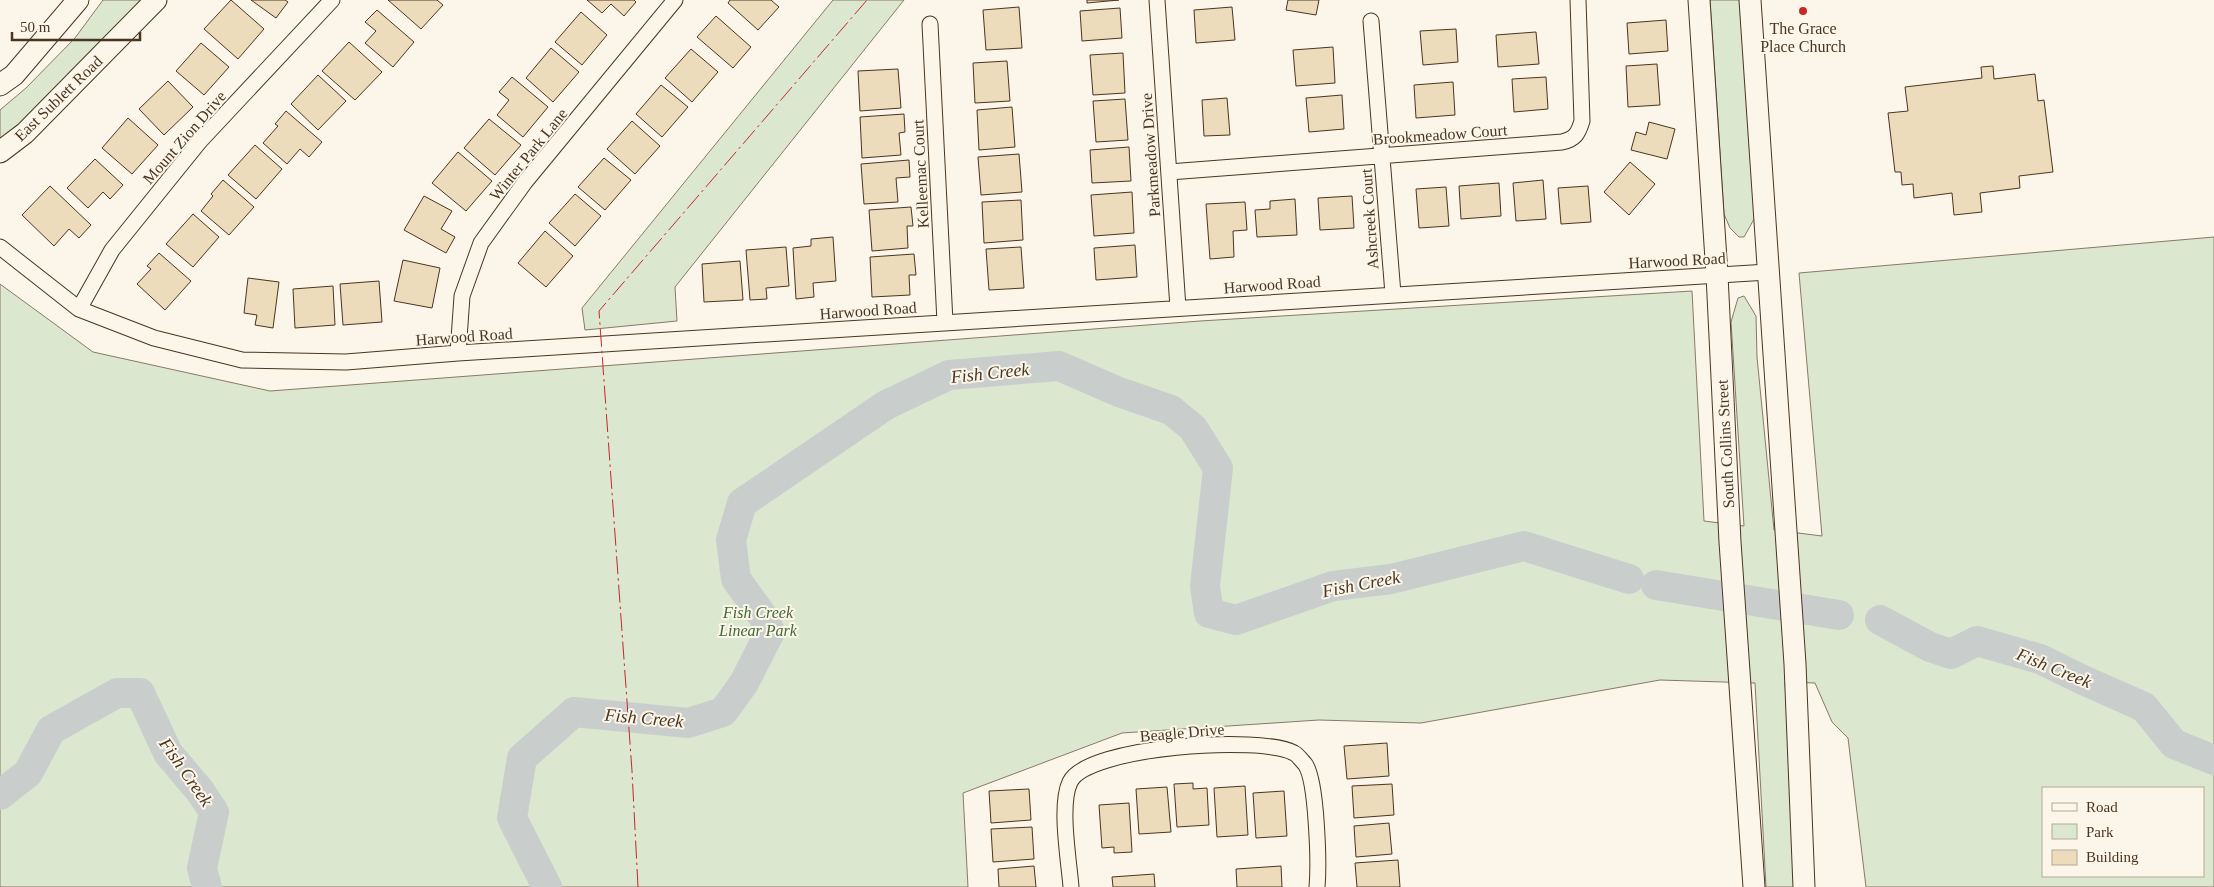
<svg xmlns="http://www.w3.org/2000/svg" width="2214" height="887" viewBox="0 0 2214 887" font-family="'Times New Roman',serif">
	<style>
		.green { fill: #dce7d0; stroke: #887966; fill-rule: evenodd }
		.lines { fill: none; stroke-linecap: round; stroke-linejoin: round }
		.river { stroke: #c9cecd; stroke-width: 30 }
		.building { fill: #ecdcbc; stroke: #4a3520 }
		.minor-casing { stroke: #4a3520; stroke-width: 17 }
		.secondary-casing { stroke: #4a3520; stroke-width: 23 }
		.minor { stroke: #fbf6e9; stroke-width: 15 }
		.secondary { stroke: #fbf6e9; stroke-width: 21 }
		.power { stroke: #c62828; stroke-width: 1; stroke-dasharray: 18 4 2.5 4; stroke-linecap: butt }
		.poi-dot { fill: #c62828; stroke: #fbf6e9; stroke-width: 2 }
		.labels { text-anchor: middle; stroke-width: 4; stroke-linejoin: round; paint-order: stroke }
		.poi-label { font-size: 16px; fill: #4a3520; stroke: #fbf6e9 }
		.street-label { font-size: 16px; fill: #4a3520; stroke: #fbf6e9 }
		.park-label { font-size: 16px; font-style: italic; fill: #436837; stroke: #fbf6e9 }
		.water-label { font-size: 18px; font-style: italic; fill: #4a3520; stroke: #fbf6e9 }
	</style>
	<rect width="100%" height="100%" fill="#fbf6e9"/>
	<path class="green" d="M103,0H142L51,97L0,142V110L26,88L75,38Z
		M833,0H904L675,287L677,321L585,330L582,308Z
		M1710,0H1743L1758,212L1744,237H1739L1730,228L1724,214Z
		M2214,237V887H1866L1848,738L1832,722L1815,683L1785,682L1797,887H1766L1755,683L1660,680L1421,723L1319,720L1122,733L963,793L968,887H0V284L93,352L270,391L1200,321L1692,291L1704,521L1744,526L1731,322L1738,298L1744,296L1756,316L1757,357L1774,530L1822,536L1799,273ZM2043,788H2203V876H2043Z"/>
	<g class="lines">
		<path class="river" d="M1656,585L1839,615
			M1880,620L1930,647L1951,654L1977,641L2040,659L2083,680L2144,707L2174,744L2214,760
			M0,795L28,773L51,730L117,693H140L168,753L200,791L214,812L202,868L207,887
			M547,887L512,818L522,758L574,712L688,723L723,712L744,683L770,632L764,618L736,579L731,540L742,503L886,405L949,375L1059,366L1119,392L1171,410L1193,428L1218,468L1205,586L1209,613L1236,620L1333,586L1391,579L1524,546L1629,579"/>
	</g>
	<path class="building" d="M231,0L264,29L238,59L204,29Z
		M251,0H285L288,2L276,18Z
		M388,0H437L443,5L421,29Z
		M587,0H634L636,2L624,16L611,4L602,13Z
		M730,0H771L779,7L758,30L728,3Z
		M1087,0H1119L1087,3Z
		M1288,0H1319L1316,15L1286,10Z
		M1019,7L1022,48L986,50L983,10Z
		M1232,7L1235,40L1196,43L1194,10Z
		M1120,8L1122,38L1082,41L1080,11Z
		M377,10L414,42L393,67L365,43L376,31L365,22Z
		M581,12L607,35L582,65L555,42Z
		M716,16L751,47L733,68L697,37Z
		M1666,20L1668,51L1629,54L1627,23Z
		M1456,29L1458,62L1423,65L1420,31Z
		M1536,32L1539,64L1498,67L1496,35Z
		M349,42L382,72L355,100L322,71Z
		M201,43L229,67L204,95L176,71Z
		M1333,47L1335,83L1296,86L1293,50Z
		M551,48L579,72L553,102L526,78Z
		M691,49L718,72L692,102L665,78Z
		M1123,53L1125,93L1093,95L1090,55Z
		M1007,61L1010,101L975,103L973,63Z
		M1657,64L1660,105L1628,107L1626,66Z
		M1993,66L1994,79L2035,74L2038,101L2044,100L2053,172L2019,176L2020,188L1980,193L1982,212L1954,215L1952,193L1914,198L1913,184L1902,185L1901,172H1895L1888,113L1908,111L1905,87L1982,78L1981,67Z
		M898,69L901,108L860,111L858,71Z
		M318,75L346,101L318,130L291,104Z
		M512,77L548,107L523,137L497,115L509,100L499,92Z
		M1546,77L1548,109L1514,112L1512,79Z
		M168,81L193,107L164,135L139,109Z
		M1453,82L1455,115L1416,118L1414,85Z
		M661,85L688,107L662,137L636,114Z
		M1342,95L1344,129L1309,132L1306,98Z
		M1227,98L1230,135L1204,136L1202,100Z
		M1125,99L1128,140L1096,142L1093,101Z
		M1012,107L1015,147L979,150L977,110Z
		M286,111L322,142L309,157L300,149L287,164L263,143L278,126L275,124Z
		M904,114L905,132L899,133L901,155L862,158L860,117Z
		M128,118L158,145L132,174L102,148Z
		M489,119L521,145L495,175L464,148Z
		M632,121L660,146L635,174L607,149Z
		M1649,122L1675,129L1667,159L1631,150L1636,132L1646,135Z
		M255,145L282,169L256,199L228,175Z
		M1129,147L1131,181L1092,183L1090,150Z
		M458,152L492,181L466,211L432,183Z
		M1019,154L1022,192L981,195L978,157Z
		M604,158L631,180L605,210L578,187Z
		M95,159L123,185L110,199L103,192L88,208L67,188Z
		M909,160L910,177L896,178L898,202L864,204L861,164Z
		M1630,162L1655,184L1629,215L1604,192Z
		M223,180L254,207L229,235L201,211L213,196L211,194Z
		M1543,180L1546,219L1516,221L1513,183Z
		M1499,183L1501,216L1461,219L1459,186Z
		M50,186L91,225L79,238L69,229L54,246L22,215Z
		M1588,186L1591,222L1561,224L1558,188Z
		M1446,187L1449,226L1419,228L1416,189Z
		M1132,192L1134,233L1094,236L1091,195Z
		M575,194L601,216L575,246L549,223Z
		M424,196L452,211L441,229L455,237L446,253L404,230Z
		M1352,196L1354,228L1320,230L1318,198Z
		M1295,199L1297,235L1257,237L1255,210L1270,209V201Z
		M1021,200L1023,240L984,243L982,202Z
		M1245,202L1247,230L1233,231L1234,257L1210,259L1206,204Z
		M911,207L913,226H907L908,248L872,251L869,210Z
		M193,214L219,237L193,267L166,244Z
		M545,231L573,256L546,287L518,263Z
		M833,237L836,281L813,283L814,297L796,299L793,248L811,246V239Z
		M1135,245L1137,277L1096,280L1094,248Z
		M786,247L789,286L766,288L767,299L750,300L746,250Z
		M1021,247L1024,288L989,290L986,249Z
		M159,253L191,281L165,310L137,284L151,269L147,266Z
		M914,254L916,275H909L910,295L872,297L870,257Z
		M403,260L440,268L432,308L394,301Z
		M740,261L743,300L704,302L702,264Z
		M248,278L279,282L273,328L255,325L257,315L244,313Z
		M379,281L382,322L343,325L340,284Z
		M333,286L335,325L295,328L293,289Z
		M1387,743L1389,776L1347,779L1344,746Z
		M1193,783V789L1207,788L1209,825L1177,827L1174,784Z
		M1392,784L1394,815L1354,818L1352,786Z
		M1245,786L1248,835L1217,837L1214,788Z
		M1167,787L1171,832L1139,834L1136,789Z
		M1029,789L1031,820L991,823L989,791Z
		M1284,791L1287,836L1256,838L1253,793Z
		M1129,803L1132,852L1114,853V847L1102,848L1099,805Z
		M1389,823L1392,854L1356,857L1354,826Z
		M1032,827L1034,859L993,862L991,829Z
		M1398,860L1400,887H1357L1355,863Z
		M1034,866L1036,887H999L998,869Z
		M1281,866L1282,887H1237L1236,869Z
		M1154,874L1155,887H1113L1112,877Z"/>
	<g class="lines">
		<defs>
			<path id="minor" d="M1157,0L1178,308
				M1371,21L1393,294
				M930,24L945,322
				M1169,172L1562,142C1575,139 1578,134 1582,121L1578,0
				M0,247L79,309L154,338L242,360L346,362L458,353L1768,272
				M79,309L112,250L200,141L332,0
				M458,353L462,296L481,243L525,182L675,0
				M1071,887C1069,861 1059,805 1070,782C1087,746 1262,735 1294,753C1298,755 1302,761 1305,764C1317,780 1319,865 1317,887"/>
			<path id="secondary" d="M1699,0L1717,275L1730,542L1754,887
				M1750,0L1795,664L1804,887
				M0,85L14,75L78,0
				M0,152L25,133L156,0"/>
		</defs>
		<use href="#minor" class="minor-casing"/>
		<use href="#secondary" class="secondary-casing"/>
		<use href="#minor" class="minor"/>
		<use href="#secondary" class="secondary"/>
		<path class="power" d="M638,887L632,771L599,311L867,0"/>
	</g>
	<circle class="poi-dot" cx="1803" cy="11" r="5"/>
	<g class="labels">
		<g class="poi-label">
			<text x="1803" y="34">The Grace<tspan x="1803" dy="18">Place Church</tspan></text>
		</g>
		<g class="street-label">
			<text transform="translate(58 98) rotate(-44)" y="6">East Sublett Road</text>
			<text transform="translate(1440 134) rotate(-4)" y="6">Brookmeadow Court</text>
			<text transform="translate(184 137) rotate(-49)" y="6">Mount Zion Drive</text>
			<text transform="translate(528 154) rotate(-51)" y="6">Winter Park Lane</text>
			<text transform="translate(1150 155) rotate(-94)" y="6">Parkmeadow Drive</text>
			<text transform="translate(920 174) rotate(-93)" y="6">Kelleemac Court</text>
			<text transform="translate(1369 219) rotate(-94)" y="6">Ashcreek Court</text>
			<text transform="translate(1677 260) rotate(-3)" y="6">Harwood Road</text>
			<text transform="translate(1272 284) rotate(-4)" y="6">Harwood Road</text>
			<text transform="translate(868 310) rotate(-4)" y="6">Harwood Road</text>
			<text transform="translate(464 336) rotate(-4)" y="6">Harwood Road</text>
			<text transform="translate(1725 444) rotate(-93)" y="6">South Collins Street</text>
			<text transform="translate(1182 732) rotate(-5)" y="6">Beagle Drive</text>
		</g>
		<g class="park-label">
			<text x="758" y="618">Fish Creek<tspan x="758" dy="18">Linear Park</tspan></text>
		</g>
		<g class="water-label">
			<text transform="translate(990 373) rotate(-6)" y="6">Fish Creek</text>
			<text transform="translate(1361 584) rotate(-11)" y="6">Fish Creek</text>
			<text transform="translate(2054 668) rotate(22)" y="6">Fish Creek</text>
			<text transform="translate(644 718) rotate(5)" y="6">Fish Creek</text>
			<text transform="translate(186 772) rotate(55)" y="6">Fish Creek</text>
		</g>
	</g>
	<rect x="2042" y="787" width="162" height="90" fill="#fbf6e9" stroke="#b4a999"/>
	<rect x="2052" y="803" width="25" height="8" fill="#fbf6e9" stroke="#b4a999"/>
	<text x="2086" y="812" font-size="15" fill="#4a3520">Road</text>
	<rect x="2052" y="824" width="25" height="15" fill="#dce7d0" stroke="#b4a999"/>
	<text x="2086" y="837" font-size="15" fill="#4a3520">Park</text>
	<rect x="2052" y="850" width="25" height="15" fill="#ecdcbc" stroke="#b4a999"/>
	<text x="2086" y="862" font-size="15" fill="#4a3520">Building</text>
	<path d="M12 32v8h128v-8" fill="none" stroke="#4a3520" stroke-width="2.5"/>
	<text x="20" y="32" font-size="15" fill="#4a3520" stroke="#fbf6e9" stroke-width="4" paint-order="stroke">50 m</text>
</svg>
